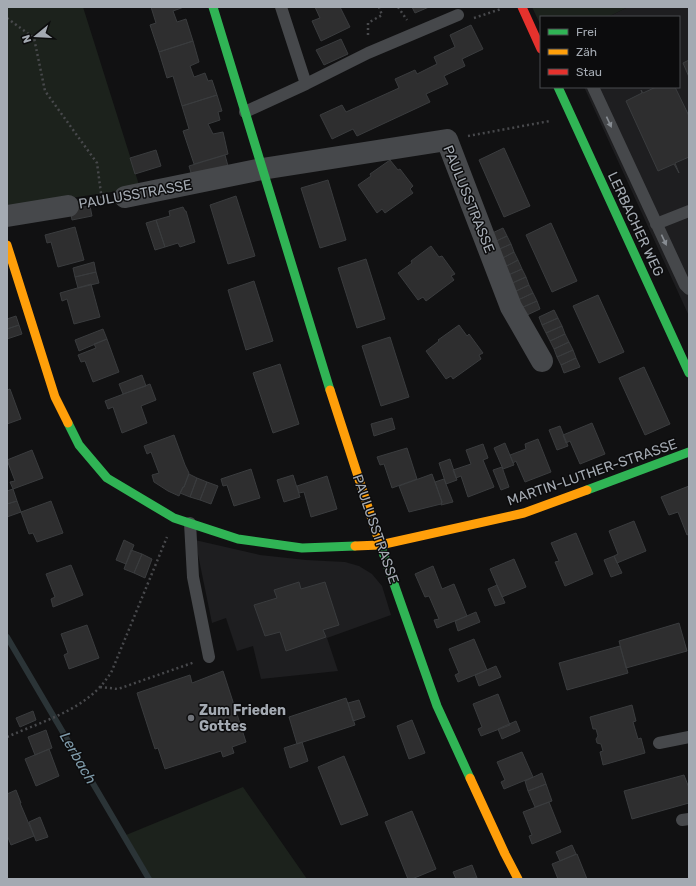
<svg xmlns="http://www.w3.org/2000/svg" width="696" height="886" viewBox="0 0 696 886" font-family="Rubik,sans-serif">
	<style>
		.built { fill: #1e1e20 }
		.green { fill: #1c221c }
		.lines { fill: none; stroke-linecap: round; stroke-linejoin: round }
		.stream { stroke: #2b3437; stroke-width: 6 }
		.building { fill: #2e2e2f; stroke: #3a3c3e }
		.path { stroke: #48494c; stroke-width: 2.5; stroke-dasharray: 2 3; stroke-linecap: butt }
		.lane { stroke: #46484b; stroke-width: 12 }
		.street { stroke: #46484b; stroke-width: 22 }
		.fast { stroke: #30b455; stroke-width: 9 }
		.slow { stroke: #ff9f0a; stroke-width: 9 }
		.jam { stroke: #e5322d; stroke-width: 9 }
		.oneway { fill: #888d93 }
		.poi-dot { fill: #71747a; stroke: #0c0c0d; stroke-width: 1.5 }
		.labels { text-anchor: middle; stroke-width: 3; stroke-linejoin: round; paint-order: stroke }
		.street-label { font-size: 14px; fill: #a4aab2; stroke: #0c0c0d }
		.poi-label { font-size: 14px; font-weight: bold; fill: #a4aab2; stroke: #0c0c0d; text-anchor: start }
		.water-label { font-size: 15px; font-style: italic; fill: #7e9aa9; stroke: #0c0c0d }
	</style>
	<rect width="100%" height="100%" fill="#111112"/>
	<path class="built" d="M628,7H689V316L584,87H679V17H608Z
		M195,540L260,555L306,560L345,562L359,566L372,574L382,586L391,615L327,638L338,671L261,679L253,646L237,651L226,618L212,623Z"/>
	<path class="green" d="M7,7H83L140,188L7,207Z
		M532,7H628L608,17H541V26Z
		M243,787L307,879H152L126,835Z"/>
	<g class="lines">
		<path class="stream" d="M7,637L149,879"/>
	</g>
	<path class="building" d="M151,7H184L173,11L177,22L186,19L193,41L159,52L150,25L156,23Z
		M315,7H340L350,27L321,41L312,21L320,18Z
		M412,7H429L415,13Z
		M471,25L483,49L462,59L465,66L444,76L448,84L426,94L430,102L357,136L353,129L332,139L320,115L342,105L346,112L399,88L395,79L415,70L417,74L437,64L434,57L455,47L450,35Z
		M341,39L348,54L324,65L316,50Z
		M193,41L199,62L190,66L194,77L205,73L208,81L212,80L217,95L182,106L173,76L167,78L159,52Z
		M689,60V77L683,63Z
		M656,87H675L689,116V157L675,163L679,173L674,164L658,171L626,101L642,93L641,90L643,93Z
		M217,95L222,111L218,112L220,120L208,124L213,134L223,132L228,154L194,164L183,131L189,129L182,106Z
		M504,148L530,206L504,217L479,160Z
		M156,150L161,166L135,174L130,158Z
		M225,155L228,166L192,176L189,166Z
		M390,160L398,170L400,169L413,186L410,189L413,193L385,213L382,209L377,213L358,185L371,176L370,174Z
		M328,180L346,240L320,248L301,188Z
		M236,196L255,256L228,264L210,205Z
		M90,206L92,216L72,220L70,209Z
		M183,207L185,211H186L195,242L180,247L178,243L165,247L156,220L170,216L169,211Z
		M156,220L165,247L155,250L146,223Z
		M551,223L577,281L552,292L526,235Z
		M75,227L84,260L58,267L51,242L47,243L45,235Z
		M503,228L507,236L492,243L488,235Z
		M507,236L511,244L495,251L492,243Z
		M511,244L514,252L499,260L495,251Z
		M431,246L439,257L442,256L455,274L451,276L454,280L426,301L423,297L418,300L398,273L412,263L411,261Z
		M514,252L518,260L503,268L499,260Z
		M366,259L385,319L357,328L338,268Z
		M518,260L522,269L506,276L503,268Z
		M94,262L96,272L75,277L73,268Z
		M522,269L526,277L510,284L506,276Z
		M96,272L99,283L78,288L75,277Z
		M526,277L529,285L514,292L510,284Z
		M254,281L273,341L246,350L228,290Z
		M91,284L100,317L74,324L67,299L62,301L60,293Z
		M529,285L533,293L518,300L514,292Z
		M533,293L537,301L521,308L518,300Z
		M598,295L624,352L599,363L573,306Z
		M537,301L540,309L525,316L521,308Z
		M554,310L558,318L542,325L539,317Z
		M16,316L19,325L7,329V319Z
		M558,318L562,326L546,333L542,325Z
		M19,325L22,334L7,339V329Z
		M459,325L467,336L469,334L483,353L479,355L481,359L453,379L451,376L446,379L426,351L439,341L438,340Z
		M562,326L565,334L550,341L546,333Z
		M103,329L107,339L79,351L75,340Z
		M565,334L569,342L554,349L550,341Z
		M390,337L409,397L381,406L362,346Z
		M107,339L119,372L93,382L85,361L81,362L78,355L96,348L94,344Z
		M569,342L573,350L557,357L554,349Z
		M573,350L576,358L561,365L557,357Z
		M576,358L580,367L564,373L561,365Z
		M280,364L299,424L273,433L253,373Z
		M644,367L670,424L645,435L619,378Z
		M142,375L146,386L123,394L119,384Z
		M150,384L156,400L141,406L147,423L122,433L113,407L108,409L105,401Z
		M10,389L21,419L7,424V390Z
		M392,418L395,429L374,436L371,424Z
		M592,423L605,454L580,464L570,441L566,443L563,435Z
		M560,426L568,446L557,450L549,430Z
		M174,435L185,465L189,473L184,487H183L179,496L168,491L154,482L152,475L159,473L151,452L147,454L144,446Z
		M538,439L551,472L525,482L516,461L513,463L510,455L526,449L525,444Z
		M505,443L514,465L503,469L494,448Z
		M483,444L488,458L483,460L494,487L468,497L461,476L456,478L453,470L471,464L466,450Z
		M407,448L417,479L392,488L384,464L380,465L377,457Z
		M32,450L43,478L13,489L10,482L15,481L7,460Z
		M450,459L457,480L446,484L439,463Z
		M502,467L509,487L501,490L493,470Z
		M251,469L260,498L234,506L227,485L223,486L221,479Z
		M189,474L197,478L190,497L180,493L183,487H184Z
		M432,474L442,502L441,504L409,512L399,486Z
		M293,475L300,497L284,502L277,480Z
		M327,476L337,509L311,517L304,492L299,493L297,486Z
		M197,478L207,482L200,500L190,497Z
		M444,479L453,502L441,505L442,502L435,482Z
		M207,482L218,486L211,504L200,500Z
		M689,486V534L687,535L678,512L669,515L661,497Z
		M13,489L17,501L7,504V491Z
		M17,501L21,512L7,517V504Z
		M51,501L63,533L37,542L33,533L29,534L21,512Z
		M634,521L646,551L617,563L614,556L618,554L609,531Z
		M576,533L593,574L565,586L555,562L559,561L551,543Z
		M124,540L134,545L126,564L116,560Z
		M131,550L142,554L134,573L124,569Z
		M142,554L152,559L145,578L134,573Z
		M614,556L622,573L611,577L604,560Z
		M514,559L526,587L502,597L490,569Z
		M71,565L83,595L53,607L51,599L55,597L46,574Z
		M433,566L442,589L454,584L467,616L437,628L434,620L439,619L429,596L425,597L415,574Z
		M299,582L301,589L325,582L339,625L323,630L326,637L286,651L280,632L265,636L254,605L277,598L274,590Z
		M497,585L505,603L495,606L488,589Z
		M476,612L480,622L458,631L455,621Z
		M679,623L687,651L626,668L619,641Z
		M87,625L99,658L69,669L64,655L68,653L61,634Z
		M474,639L487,670L458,682L455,675L459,673L449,649Z
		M620,646L628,673L567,690L559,663Z
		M496,666L501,677L479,686L475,675Z
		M223,671L246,742L232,747L234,753L223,757L221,751L165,769L158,748L155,749L137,693L190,675L192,683Z
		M498,694L510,725L481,736L478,729L482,727L473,704Z
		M346,698L355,725L297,744L289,717Z
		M359,700L365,717L353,721L348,703Z
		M632,705L636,721L633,722L638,739L641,738L645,753L603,765L600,752L603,751L601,744L597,743L596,739L598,736L596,729H593L590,717Z
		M33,711L36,720L20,727L16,718Z
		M412,720L425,753L409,759L397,726Z
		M516,721L520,731L502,739L498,729Z
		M46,730L52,748L35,755L28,737Z
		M302,742L308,761L290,768L284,748Z
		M49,749L59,776L36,786L25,759Z
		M522,752L533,777L504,789L501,782L505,780L497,762Z
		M344,756L368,815L341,825L318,767Z
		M542,773L546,784L528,791L525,781Z
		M684,775L689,788V803L632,819L624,791Z
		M546,784L552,801L535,807L528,791Z
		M16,790L21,803H20L34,836L11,845L7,835V794Z
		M549,802L561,832L532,844L529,836L532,835L523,812Z
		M412,811L436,869L412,879H408L385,822Z
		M40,817L48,837L36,841L29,822Z
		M572,845L576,854L560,861L556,852Z
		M577,854L587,879H558L552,864Z
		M472,865L477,878L456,879L453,872Z"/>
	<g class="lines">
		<path class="path" d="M398,7L407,20
			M7,18L34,38L45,91L97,163L102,201
			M474,18L501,9
			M368,35V23L382,15L379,7
			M468,136L550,121
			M88,203L103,200
			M100,687L118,689L195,662
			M7,737C38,723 75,713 99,688C104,683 107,678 111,673L167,537"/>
		<path class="lane" d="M281,7L306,84L368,53L458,15
			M593,87L685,285L689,289
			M245,112L306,84
			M656,224L689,211
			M190,523L193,577L209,657
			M659,743L689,737
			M682,820L689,819"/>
		<path class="street" d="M125,197L262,169L447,140L511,307L542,361
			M7,216L68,206"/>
		<path class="fast" d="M213,7L330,390
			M558,87L689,373
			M68,423L79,445L107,478L174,518L238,539L302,548L355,546
			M587,490L689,452
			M380,544L437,706L470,778"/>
		<path class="slow" d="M7,245L55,397L68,423
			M330,390L380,544
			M355,546L380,545L524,513L587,490
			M470,778L505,854L518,879"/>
		<path class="jam" d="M522,7L541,49"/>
	</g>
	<defs><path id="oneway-solid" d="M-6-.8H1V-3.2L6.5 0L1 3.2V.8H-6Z"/></defs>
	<g class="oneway">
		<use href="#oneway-solid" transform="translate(609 122) rotate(65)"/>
		<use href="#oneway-solid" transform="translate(664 240) rotate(65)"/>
	</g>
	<circle class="poi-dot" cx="191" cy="718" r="4"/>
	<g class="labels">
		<g class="street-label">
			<text transform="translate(135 194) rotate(-10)" y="5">PAULUSSTRASSE</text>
			<text transform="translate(469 199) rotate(68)" y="5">PAULUSSTRASSE</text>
			<text transform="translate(636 224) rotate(65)" y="5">LERBACHER WEG</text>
			<text transform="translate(592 472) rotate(-19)" y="5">MARTIN-LUTHER-STRASSE</text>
			<text transform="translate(376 529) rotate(71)" y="5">PAULUSSTRASSE</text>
		</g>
		<g class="poi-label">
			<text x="199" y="715">Zum Frieden<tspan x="199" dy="16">Gottes</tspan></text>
		</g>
		<g class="water-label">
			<text transform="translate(78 758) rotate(60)" y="5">Lerbach</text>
		</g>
	</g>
	<rect width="696" height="886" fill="none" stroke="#a4aab2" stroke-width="16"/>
	<rect x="540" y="16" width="140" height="72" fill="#0c0c0d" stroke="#494b4f"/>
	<rect x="548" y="29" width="20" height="6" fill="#30b455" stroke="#494b4f"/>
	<text x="576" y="36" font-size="12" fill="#a4aab2">Frei</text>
	<rect x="548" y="49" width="20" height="6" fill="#ff9f0a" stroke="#494b4f"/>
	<text x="576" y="56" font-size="12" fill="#a4aab2">Zäh</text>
	<rect x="548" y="69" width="20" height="6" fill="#e5322d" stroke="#494b4f"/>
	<text x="576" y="76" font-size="12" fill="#a4aab2">Stau</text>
	<g transform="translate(36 36) rotate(252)" stroke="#0c0c0d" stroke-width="3" paint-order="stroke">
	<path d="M0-3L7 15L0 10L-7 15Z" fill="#a4aab2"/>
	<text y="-6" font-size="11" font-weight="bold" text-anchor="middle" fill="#a4aab2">N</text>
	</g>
</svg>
